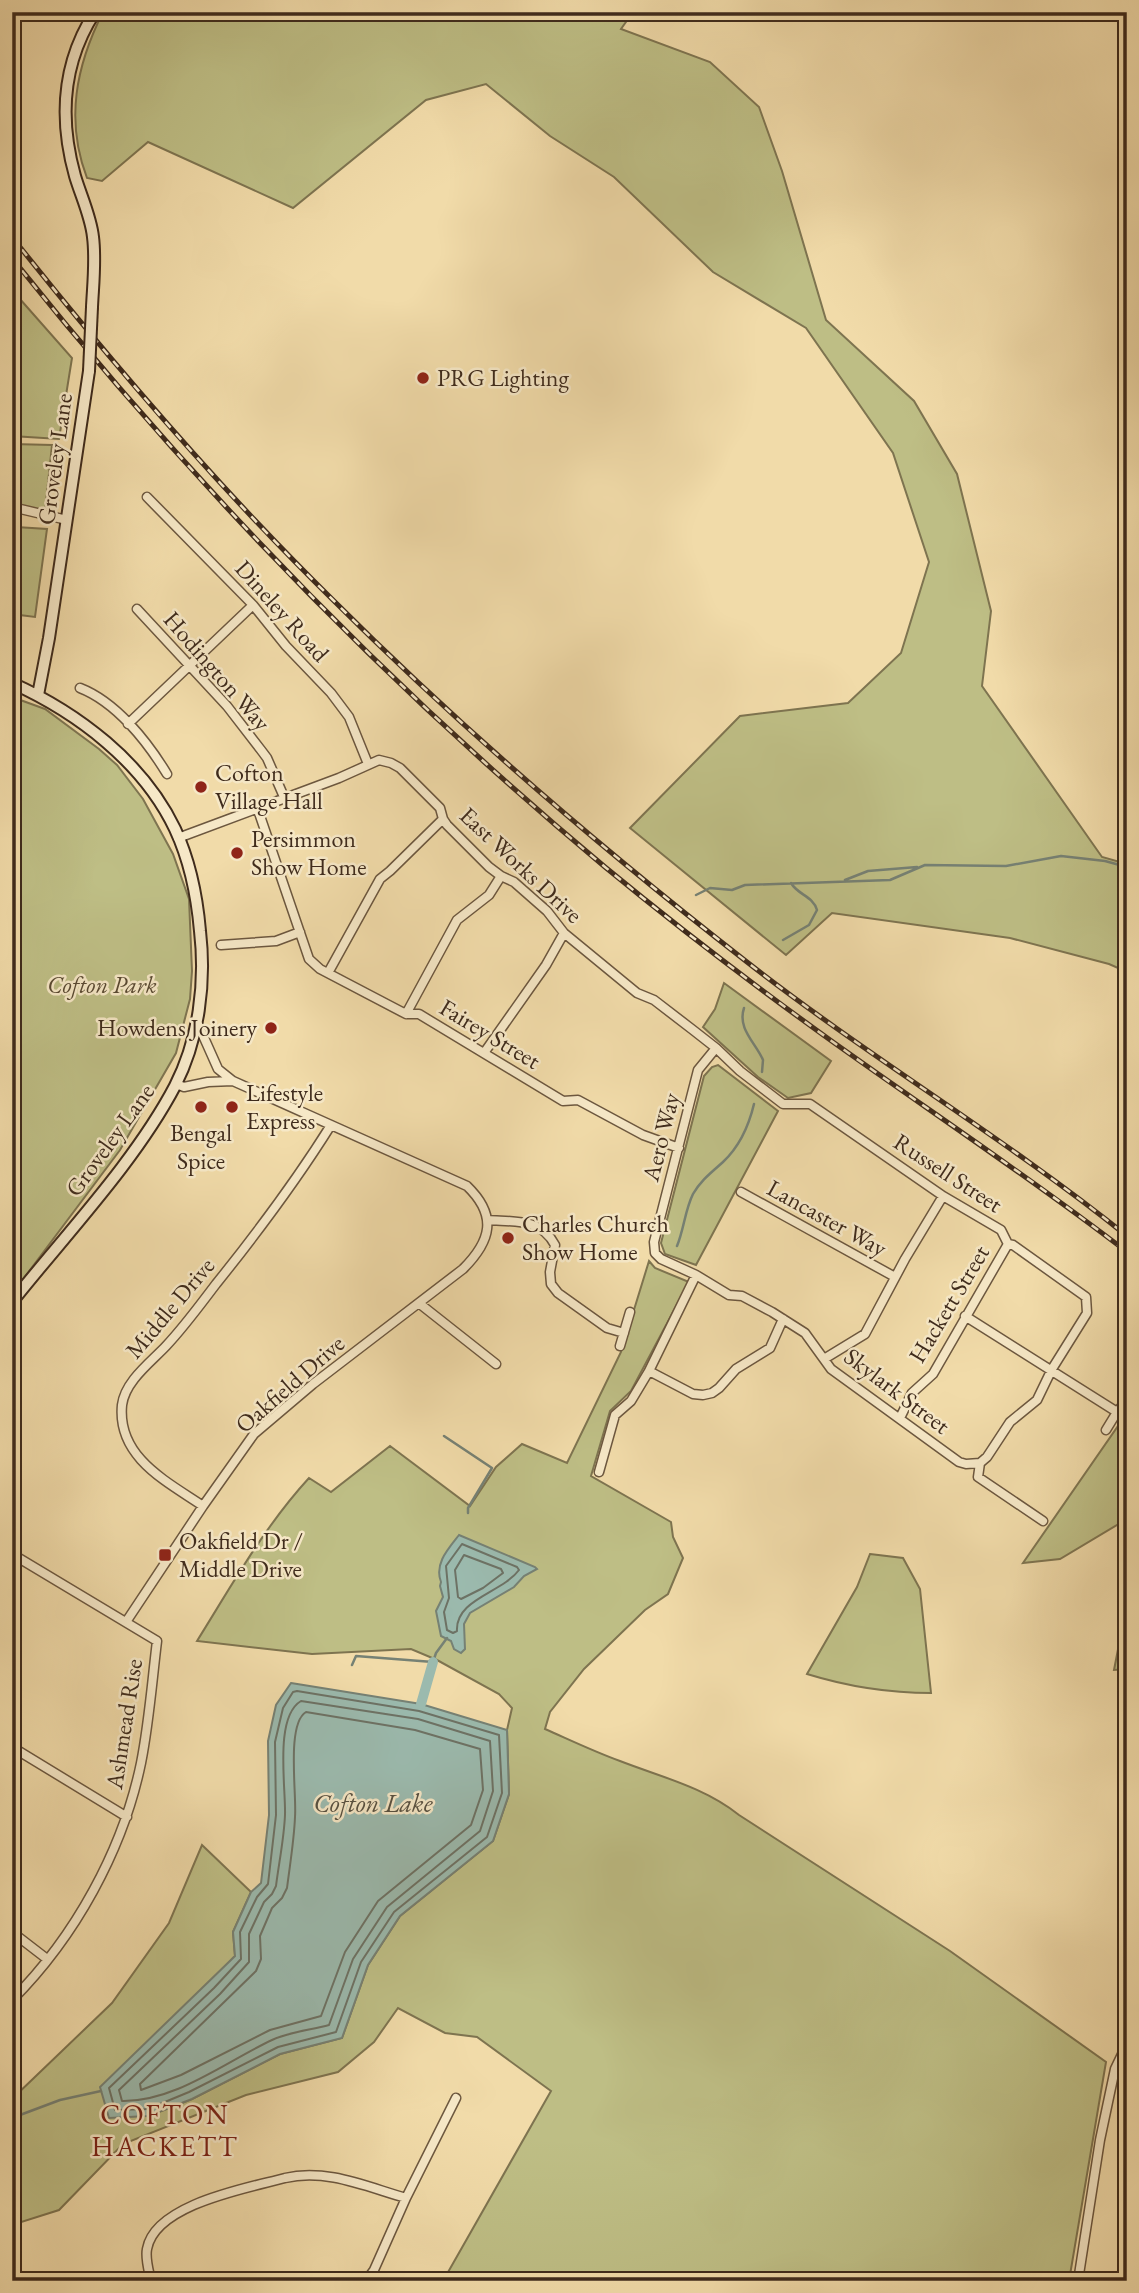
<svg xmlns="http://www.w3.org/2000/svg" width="1139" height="2293" viewBox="0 0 1139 2293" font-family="'EB Garamond',serif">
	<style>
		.green { fill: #bebe85; stroke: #7e7450; stroke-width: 2 }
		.water { fill: #9bbaae; stroke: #768174; stroke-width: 2 }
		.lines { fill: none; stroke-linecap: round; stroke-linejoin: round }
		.shore { stroke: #6d7265; stroke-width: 2 }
		.stream { stroke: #768174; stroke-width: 2.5 }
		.canal { stroke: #9bbaae; stroke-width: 10 }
		.street-casing { stroke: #6c573f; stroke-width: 11 }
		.secondary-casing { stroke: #3f2b1c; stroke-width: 14 }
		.street { stroke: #f6e8c7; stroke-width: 8 }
		.secondary { stroke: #f6e8c7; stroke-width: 10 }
		.rail-casing { stroke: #3f2b1c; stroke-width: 5 }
		.rail { stroke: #f6e8c7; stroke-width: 2.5; stroke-dasharray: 8; stroke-linecap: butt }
		.secondary-bridge-casing { stroke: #3f2b1c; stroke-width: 14; stroke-linecap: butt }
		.secondary-bridge { stroke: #f6e8c7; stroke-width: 10 }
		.poi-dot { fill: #8f2418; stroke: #f6e8c7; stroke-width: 2.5 }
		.labels { text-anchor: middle; stroke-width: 5; stroke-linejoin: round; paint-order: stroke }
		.poi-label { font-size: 24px; fill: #3f2b1c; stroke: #f6e8c7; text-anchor: start }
		.street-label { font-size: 24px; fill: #3f2b1c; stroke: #f6e8c7 }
		.park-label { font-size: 24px; font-style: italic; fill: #584831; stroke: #f6e8c7 }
		.water-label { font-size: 26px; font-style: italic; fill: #564f40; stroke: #f6e8c7 }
		.quarter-label { font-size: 28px; letter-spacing: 2px; fill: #7a1f14; stroke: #f6e8c7 }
	</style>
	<rect width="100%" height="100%" fill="#f1dba9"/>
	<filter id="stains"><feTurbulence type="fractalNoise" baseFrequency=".00286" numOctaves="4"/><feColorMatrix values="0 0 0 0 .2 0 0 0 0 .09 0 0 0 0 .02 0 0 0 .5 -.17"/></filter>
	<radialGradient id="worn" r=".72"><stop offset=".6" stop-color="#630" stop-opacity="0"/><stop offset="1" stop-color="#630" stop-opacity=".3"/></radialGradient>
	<path class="green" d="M103,12H633L621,29L710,62L759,107L782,171L826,320L914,401L957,474L991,611L982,686L1102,857L1127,864V972L1109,964L1010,938L832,913L786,955L630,828L740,716L848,703L901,653L929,562L893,453L806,328L713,272L614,177L550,136L486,84L426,100L293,208L148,142L102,181L87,178C65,120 76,66 103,12Z
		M12,290L72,358L59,439L12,436Z
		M12,444L52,445L45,512L17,505L16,491H13L12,495Z
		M16,527L47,529L35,617L12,614V538Z
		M12,697L45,709L99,749L117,765L143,799L173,854L189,899L192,971L190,999L176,1053L120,1150L12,1294Z
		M724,983L831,1061L811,1093L788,1098L758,1077L703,1027L715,1009Z
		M718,1065L778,1111L696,1265L665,1254L661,1243L704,1076L712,1067Z
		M649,1261L655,1268L689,1282L631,1391L610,1411L591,1476L671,1522L673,1537L683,1558L668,1594L645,1610L584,1669L550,1712L545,1729C570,1740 595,1752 620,1761C661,1777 704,1787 739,1815L950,1951L1106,2062L1069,2281H443L551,2091L477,2037L445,2033L398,2008L374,2042L338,2072L246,2095L123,2144L59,2210L12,2225V2099L112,2003L169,1923L202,1845L251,1892L233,1932L235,1956L209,1983L149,2116L192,2099L280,2054L342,2038L368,1965L400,1916L493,1841L509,1794L507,1730L512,1708L499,1694L437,1660L411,1649L312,1654L197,1641C232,1585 264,1527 309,1478L331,1492L390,1446L470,1506L496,1467L522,1444L567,1463L621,1352Z
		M1127,1413V1519L1060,1559L1023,1563Z
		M870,1554L903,1558L920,1589L931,1693C888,1693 849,1687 807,1674L857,1587Z
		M1127,1603V1669L1114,1670Z"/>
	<path class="water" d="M459,1535L535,1567L537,1569L524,1576L514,1587L470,1613L464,1624L465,1649L461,1653L454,1649L451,1641L441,1636L436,1611L443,1597L440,1586L441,1582C434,1564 448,1549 459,1535Z
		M291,1683L421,1704L507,1730L509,1794L493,1841L400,1916L368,1965L342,2038L280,2054L192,2099L148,2116L109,2118L100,2087L235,1956L233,1932L251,1892L261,1883L269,1815L268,1741L276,1705Z"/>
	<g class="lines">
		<path class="shore" d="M462,1544L517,1567L519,1570C502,1593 455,1599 457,1631L453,1633L447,1630L444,1612L449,1598L446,1566Z
			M464,1555L501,1569L503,1573L483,1588L461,1599L458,1597L455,1570Z
			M297,1691L419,1711L499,1735L502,1793L487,1837L394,1912L361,1962L336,2032L278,2047L189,2092L148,2109L115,2110L109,2088L214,1988L241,1959L240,1932L257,1897L268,1884L276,1815L275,1742L283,1708L293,1692Z
			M301,1701L418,1719L490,1741L493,1791L480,1831L387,1907L353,1959L329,2025C311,2030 289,2032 272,2040C225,2062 175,2102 122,2101L119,2090L220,1994L249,1962V1934L264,1902L272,1894L276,1886C279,1862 284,1839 285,1815C286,1787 274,1717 301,1701Z
			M306,1712L415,1730L480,1749L483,1790L471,1825L378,1901L345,1952L321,2016L270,2030L181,2075L141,2090L140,2084L256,1971L261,1959L260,1936L272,1908L282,1898L287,1888C290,1864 294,1841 295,1817C297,1795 286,1724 306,1712Z"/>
		<path class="stream" d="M845,880L868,871L917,867
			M696,895L710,888L732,890L745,885L890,880L925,865L1006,866L1061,856L1105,861L1127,867
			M783,940L809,925L817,910C813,896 798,895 791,883
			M744,1008C737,1029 756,1043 763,1060L762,1072
			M677,1246C684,1229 685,1210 693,1194C701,1180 712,1172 723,1162C739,1147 749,1125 754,1104
			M444,1436L492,1468L468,1508V1513
			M352,1665L356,1656L433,1662L436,1653L447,1638
			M12,2118L60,2100L101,2091"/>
		<path class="canal" d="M421,1704L433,1662"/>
		<defs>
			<path id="street" d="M147,497L253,605L286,646L331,693L349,717L368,764
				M12,507L67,520
				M137,609L227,706L261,750L267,758L284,797
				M80,688C116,702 147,741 167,774
				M128,724L253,605
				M257,807L309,959L320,969L406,1014H419L563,1101L578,1100L643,1135L679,1148
				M178,838L339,778L379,760L391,763L400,768L440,808L443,819L447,825L489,867L501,876L514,882L547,911L564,933L637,993L654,1000L693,1030L716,1048L740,1071L783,1104H810L943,1196L1001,1230L1008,1244L1013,1245L1086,1297L1087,1313L1052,1369L1037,1400L1010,1422L987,1457L980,1463L966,1464L959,1462L831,1369L805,1333L772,1312L742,1296L729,1295L696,1275
				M221,945L276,941L300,932
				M328,973L380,879L390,871L443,819
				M406,1014L457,920L489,895L501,876
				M484,1053L546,965L564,933
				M176,1084L184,1087L208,1082L233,1081
				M741,1192L895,1277
				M488,1220C514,1222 541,1218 555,1245L550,1272L551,1284L558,1293L607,1328L624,1333
				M420,1304L496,1364
				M965,1316L1117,1412L1106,1430
				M620,1346L630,1312
				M824,1359L865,1334L905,1259L943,1196
				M649,1371L696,1275L661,1259L655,1253L654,1242L698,1070L716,1048
				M1117,1412L1127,1400
				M900,1418L912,1393L933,1374L1008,1244
				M980,1463L978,1477L1043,1521
				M599,1472L615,1415L631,1401L649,1371L693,1394L703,1395L712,1393L719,1388L736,1369L770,1348L783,1319
				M203,1506C166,1481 117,1457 122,1405C125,1381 151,1362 166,1346C184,1327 200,1305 216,1284C257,1233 296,1181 331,1125
				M12,1554L157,1641C152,1682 149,1723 141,1763C123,1850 75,1937 12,2000
				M126,1622L203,1506L254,1434L313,1384L463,1269C491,1241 498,1216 467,1186L233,1081L218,1069L197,1022
				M12,1747L127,1817
				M12,1932L47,1959
				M151,2281C149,2271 145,2259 147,2249C155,2204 248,2188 285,2178C326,2168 367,2187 406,2198
				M366,2281L374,2270L406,2198L456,2098
				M1078,2281L1100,2140L1115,2069L1127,2044"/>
			<path id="secondary" d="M92,307C93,285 96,260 93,237C91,217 81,196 75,176C59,119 62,63 95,12
				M12,683C78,713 143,762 175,829C190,861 197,896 200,931C206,983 199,1039 175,1086C135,1162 66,1234 12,1302
				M38,695L49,638L89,371"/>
		</defs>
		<use href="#street" class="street-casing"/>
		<use href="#secondary" class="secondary-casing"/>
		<use href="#street" class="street"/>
		<use href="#secondary" class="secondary"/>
		<defs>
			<path id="rail" d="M12,237C112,363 217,486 332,599C462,729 602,849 747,962C870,1058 1005,1138 1127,1236
				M12,258C189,480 387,685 605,867C679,928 755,986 833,1042C931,1112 1031,1178 1127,1252"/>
		</defs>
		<use href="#rail" class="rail-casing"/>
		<use href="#rail" class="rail"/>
		<defs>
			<path id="secondary-bridge" d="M89,371L92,307"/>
		</defs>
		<use href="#secondary-bridge" class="secondary-bridge-casing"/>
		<use href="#secondary-bridge" class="secondary-bridge"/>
	</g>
	<g class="poi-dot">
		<circle cx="423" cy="378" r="7"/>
		<circle cx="201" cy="787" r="7"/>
		<circle cx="237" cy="853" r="7"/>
		<circle cx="271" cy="1028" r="7"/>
		<circle cx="201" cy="1107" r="7"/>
		<circle cx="232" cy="1107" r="7"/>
		<circle cx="508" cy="1238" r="7"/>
		<rect x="158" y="1548" width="14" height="14" rx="3.5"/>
	</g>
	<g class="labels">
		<g class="poi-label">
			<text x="437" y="386">PRG Lighting</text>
			<text x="215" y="781">Cofton<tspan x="215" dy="28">Village Hall</tspan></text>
			<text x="251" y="847">Persimmon<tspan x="251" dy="28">Show Home</tspan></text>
			<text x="257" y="1036" text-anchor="end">Howdens Joinery</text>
			<text x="246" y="1101">Lifestyle<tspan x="246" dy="28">Express</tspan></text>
			<text x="201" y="1141" text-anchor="middle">Bengal<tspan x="201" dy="28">Spice</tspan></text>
			<text x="522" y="1232">Charles Church<tspan x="522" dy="28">Show Home</tspan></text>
			<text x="179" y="1549">Oakfield Dr /<tspan x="179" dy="28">Middle Drive</tspan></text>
		</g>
		<g class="street-label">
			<text transform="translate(55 459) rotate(-82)" y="8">Groveley Lane</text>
			<text transform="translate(282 611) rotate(48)" y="8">Dineley Road</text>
			<text transform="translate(217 671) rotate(49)" y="8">Hodington Way</text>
			<text transform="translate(521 865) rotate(43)" y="8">East Works Drive</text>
			<text transform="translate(490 1034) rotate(31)" y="8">Fairey Street</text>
			<text transform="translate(661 1137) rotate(-76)" y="8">Aero Way</text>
			<text transform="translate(110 1140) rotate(-54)" y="8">Groveley Lane</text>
			<text transform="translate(948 1173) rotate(33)" y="8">Russell Street</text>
			<text transform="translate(827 1218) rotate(29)" y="8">Lancaster Way</text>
			<text transform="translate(949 1304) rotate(-59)" y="8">Hackett Street</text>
			<text transform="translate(170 1308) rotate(-50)" y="8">Middle Drive</text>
			<text transform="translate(290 1384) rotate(-41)" y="8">Oakfield Drive</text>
			<text transform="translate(897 1391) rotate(37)" y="8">Skylark Street</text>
			<text transform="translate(124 1724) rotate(-81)" y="8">Ashmead Rise</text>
		</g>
		<g class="park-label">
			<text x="102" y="993">Cofton Park</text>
		</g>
		<g class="water-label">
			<text x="373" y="1812">Cofton Lake</text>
		</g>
		<g class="quarter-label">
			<text x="165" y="2124">COFTON<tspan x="165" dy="32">HACKETT</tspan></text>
		</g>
	</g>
	<rect width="1139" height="2293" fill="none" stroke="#f1dba9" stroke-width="42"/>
	<rect x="14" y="14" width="1111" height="2265" fill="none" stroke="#3f2b1c" stroke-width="3.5"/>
	<rect x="21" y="21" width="1097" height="2251" fill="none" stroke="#3f2b1c" stroke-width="2"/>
	<rect width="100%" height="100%" filter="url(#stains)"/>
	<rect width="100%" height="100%" fill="url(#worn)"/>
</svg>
